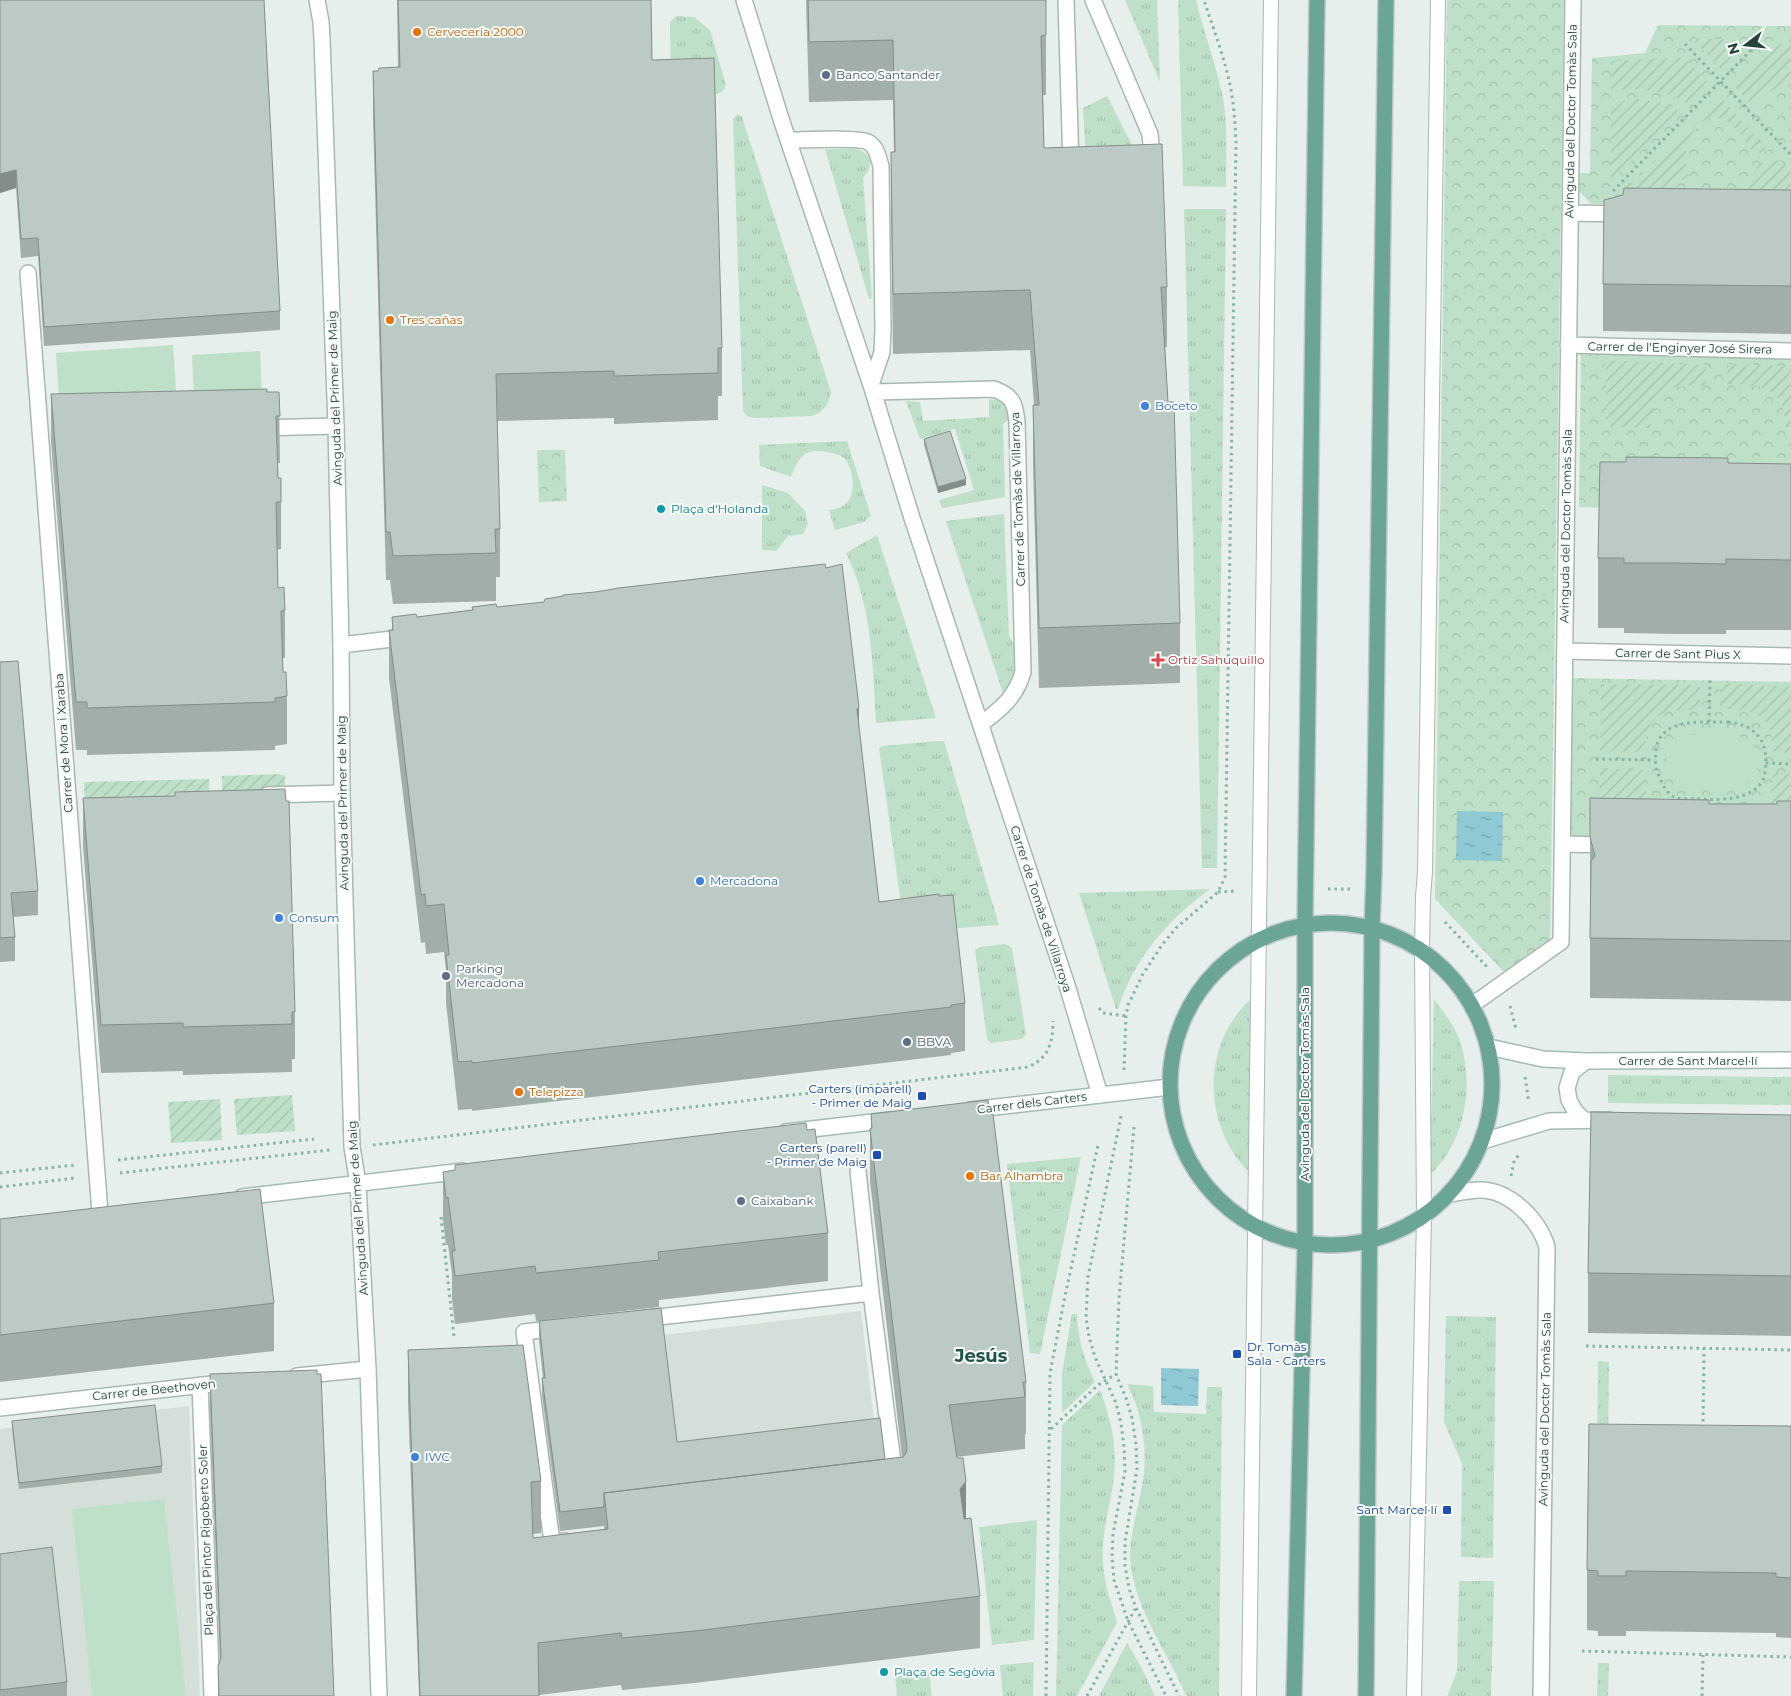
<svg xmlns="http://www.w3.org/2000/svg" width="1791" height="1696" viewBox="0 0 1791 1696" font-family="Montserrat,sans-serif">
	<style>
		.built { fill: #d4dfda }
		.grass { fill: url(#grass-tufts) }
		.park { fill: url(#park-crowns) }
		.garden { fill: url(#garden-furrows) }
		.pitch { fill: #bfe0c8 }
		.water { fill: url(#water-ripples) }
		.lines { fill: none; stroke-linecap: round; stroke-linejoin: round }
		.lane-casing { stroke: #a8b8b2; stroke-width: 16 }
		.street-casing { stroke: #a8b8b2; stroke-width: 18 }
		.secondary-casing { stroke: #a4bbb3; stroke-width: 18 }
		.primary-casing { stroke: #c2cac8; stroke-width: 18 }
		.path { stroke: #86b3a5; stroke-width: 3; stroke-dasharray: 2.5 4; stroke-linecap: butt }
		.lane { stroke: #fff; stroke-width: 14 }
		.street { stroke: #fff; stroke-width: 15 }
		.secondary { stroke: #fff; stroke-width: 15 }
		.primary { stroke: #6aa596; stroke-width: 15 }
		.wall { fill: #a1aea9 }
		.shaded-wall { fill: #838d89 }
		.building { fill: #bbcac4; stroke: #838d89 }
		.food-dot { fill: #e8710a; stroke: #f7fbf9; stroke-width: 2 }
		.service-dot { fill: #5c6f8a; stroke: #f7fbf9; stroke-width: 2 }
		.shop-dot { fill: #3f7fe0; stroke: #f7fbf9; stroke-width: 2 }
		.culture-dot { fill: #0f9aa8; stroke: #f7fbf9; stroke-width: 2 }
		.health-dot { fill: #e0444e; stroke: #f7fbf9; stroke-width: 2 }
		.transit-dot { fill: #1a4fb4; stroke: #f7fbf9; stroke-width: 2 }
		.labels { text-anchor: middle; stroke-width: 4; stroke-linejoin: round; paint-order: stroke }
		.food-label { font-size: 12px; fill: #c56008; stroke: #f7fbf9; text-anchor: start }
		.service-label { font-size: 12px; fill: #4e5e75; stroke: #f7fbf9; text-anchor: start }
		.street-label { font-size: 12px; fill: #24423a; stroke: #f7fbf9 }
		.shop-label { font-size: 12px; fill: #366cbe; stroke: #f7fbf9; text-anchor: start }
		.culture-label { font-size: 12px; fill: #0d838f; stroke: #f7fbf9; text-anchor: start }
		.health-label { font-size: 12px; fill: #be3a42; stroke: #f7fbf9; text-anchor: start }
		.transit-label { font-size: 12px; fill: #164399; stroke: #f7fbf9; text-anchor: end }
		.district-label { font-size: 18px; font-weight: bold; fill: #1f5548; stroke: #f7fbf9 }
	</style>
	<defs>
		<pattern id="grass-tufts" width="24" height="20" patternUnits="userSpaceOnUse" patternTransform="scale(1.25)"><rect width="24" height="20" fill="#bfe0c8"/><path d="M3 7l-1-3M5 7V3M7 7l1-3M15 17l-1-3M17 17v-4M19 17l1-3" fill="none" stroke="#a4c1ad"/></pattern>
		<pattern id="park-crowns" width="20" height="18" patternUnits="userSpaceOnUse" patternTransform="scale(1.25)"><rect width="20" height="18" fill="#bfe0c8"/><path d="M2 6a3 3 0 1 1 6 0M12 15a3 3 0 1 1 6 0" fill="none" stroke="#a4c1ad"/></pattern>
		<pattern id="garden-furrows" width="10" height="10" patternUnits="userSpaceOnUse" patternTransform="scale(1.25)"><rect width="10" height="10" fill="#bfe0c8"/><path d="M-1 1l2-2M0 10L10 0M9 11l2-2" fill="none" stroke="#a4c1ad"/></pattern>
		<pattern id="water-ripples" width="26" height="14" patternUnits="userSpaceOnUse" patternTransform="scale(1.25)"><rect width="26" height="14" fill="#8ec9d4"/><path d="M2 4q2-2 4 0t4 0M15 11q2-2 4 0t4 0" fill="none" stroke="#74a5ad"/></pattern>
	</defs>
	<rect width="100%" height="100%" fill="#e6efeb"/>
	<path class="built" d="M861,1311L876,1437L562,1531L540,1350Z
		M189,1406L200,1696H0V1429Z"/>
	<path class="grass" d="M1125,0H1157L1160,82Z
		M1178,0H1196C1204,33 1216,64 1223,98C1228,127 1226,158 1226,187L1183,186Z
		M676,16L694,17L710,30L726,85C724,91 721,93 714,95L671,90L670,22Z
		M1107,96L1141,163L1087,179L1083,108Z
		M738,114L742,117L831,392C829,404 824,412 812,416L755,418L747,416L743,411L733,119Z
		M855,148C872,154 875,165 863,178L872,298L869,299L825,149Z
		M1184,209H1226L1217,868H1202Z
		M989,399C1003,400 1008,405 1011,418L1003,424L1005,497L942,508L939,500L974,490L955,429L920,439L906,401L920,402L923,421L989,417Z
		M847,441L871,516L864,522L835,530L829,510C834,509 840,508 844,505C857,497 854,470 845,459C841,455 833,453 827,452C804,448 799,457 791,477L760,466L759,445Z
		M762,485L788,493L805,511L808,524L803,534L788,536L776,551L762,550Z
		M1004,514L1009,636C1011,640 1014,643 1015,647C1021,662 1012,681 1003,693L946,521Z
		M877,535L936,718L876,723C873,668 872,603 846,553Z
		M938,741H944L999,925L905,932L879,748L882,746Z
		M1210,889C1168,920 1134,958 1118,1009H1116L1079,893Z
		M1005,944L1012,948L1026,1034L1022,1039L991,1043L987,1039L975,950L980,947Z
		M1251,999L1249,1172C1202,1125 1201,1044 1251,999Z
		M1434,999C1443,1011 1453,1024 1459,1038C1475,1084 1466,1141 1430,1175Z
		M1608,1075L1791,1077V1105L1608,1103Z
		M1081,1157L1040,1354L1030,1353L1007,1164Z
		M1072,1314H1077C1078,1339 1084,1360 1095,1382L1062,1413V1373Z
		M1446,1316L1496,1317L1493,1558L1461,1557L1462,1464L1444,1422Z
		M1598,1361L1609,1362L1608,1452H1597Z
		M1127,1384L1153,1386L1154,1412L1206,1414L1207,1387H1222L1219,1696H1186C1168,1652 1138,1615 1131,1567C1127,1538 1139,1509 1143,1480C1148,1449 1142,1412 1127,1384Z
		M1100,1390C1111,1419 1117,1444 1114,1476C1111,1505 1101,1532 1103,1562C1104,1583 1111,1602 1117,1622L1077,1696H1056L1062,1425Z
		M1037,1520L1034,1640L992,1645L979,1527Z
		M1459,1581H1494L1491,1696H1447L1457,1672Z
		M1127,1643L1140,1665L1155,1696H1099Z
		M1034,1662L1033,1696H1003L1000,1665Z
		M1598,1663H1609L1608,1696H1597Z
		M929,1672L932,1696H897L895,1675Z"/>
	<path class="park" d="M1447,0H1564L1550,951L1505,973L1435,899Z
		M1658,25L1791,26V208L1591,204L1579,191L1580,173H1590L1592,58L1645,53Z
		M1581,346L1791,351V514L1579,507Z
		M537,450H565L567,501L539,502Z
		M1567,678L1791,682V850L1567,839Z"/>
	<path class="garden" d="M1692,38L1747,41L1721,69Z
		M1773,43L1791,44V86C1774,84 1765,96 1754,107L1732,84Z
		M1685,57L1707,82L1687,103C1660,88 1641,89 1611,90V61Z
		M1719,95L1768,151L1753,154C1750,143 1732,122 1721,118C1715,116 1708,118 1702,122L1698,116Z
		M1637,99L1666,103L1681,112L1611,181V103Z
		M1692,124L1696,128C1685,142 1683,160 1689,176L1656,195L1622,194Z
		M1780,160L1791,171V193L1730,192C1748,184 1749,178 1761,163Z
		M1606,360L1706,365V386C1671,385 1652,387 1650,428L1606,427Z
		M1728,364L1791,366V428L1785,427C1785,386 1761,385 1727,384Z
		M1721,683L1791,687V753H1773C1773,713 1755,709 1720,709Z
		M1601,684L1700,685V709C1664,710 1646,711 1645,752L1600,751Z
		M1600,769L1644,770L1646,791L1658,807L1599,835Z
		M1773,772L1791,773V839L1758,808L1771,793Z
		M279,774L285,776V810L222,818V776Z
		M209,779L210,819L85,822L84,782Z
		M292,1095L295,1131L237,1135L234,1099Z
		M220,1099L222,1140L171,1143L168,1102Z"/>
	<path class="pitch" d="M173,345L177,405L60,413L56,353Z
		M260,351L262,398L194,402L192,355Z
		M1683,735C1701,735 1724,732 1741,737C1749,739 1757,748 1758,757C1761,798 1713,788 1686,788C1660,780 1661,746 1683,735Z
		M164,1499L186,1696H92L72,1509Z"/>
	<path class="water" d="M1457,811L1503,812L1502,861L1456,860Z
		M1161,1368L1199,1369L1198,1406L1161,1405Z"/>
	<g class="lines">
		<defs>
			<path id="lane" d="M1249,1696L1271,0
				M1414,1696L1424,1217L1422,950L1423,897L1425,872L1438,0"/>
			<path id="street" d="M744,0L782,122L871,385L912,518L1066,982L1100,1095
				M1066,0L1071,166
				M1093,0L1150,134L1153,165
				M789,140C802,140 859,137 868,142C877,147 878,157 881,166L883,329L882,352L871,385
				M1570,213L1622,214
				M28,273L100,1213
				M1568,345L1791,351
				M874,392L994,389C1013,396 1015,403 1017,422L1023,672C1016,697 1001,709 981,724
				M259,428L336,426
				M341,645L409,637
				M1565,651L1791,656
				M267,795L342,793
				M1562,844L1610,845
				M1472,1005L1561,942L1573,0
				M858,1171L871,1293L895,1478
				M1449,1194C1459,1193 1470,1190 1480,1190C1510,1190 1539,1220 1547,1247L1541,1696
				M641,1319L871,1293
				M559,1328L524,1332L552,1542L565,1541
				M297,1376L368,1369
				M200,1385L212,1696
				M0,1408L230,1382"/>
			<path id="secondary" d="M317,0L321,22L322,39L336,426L341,645L342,793L352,1147L358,1184L368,1369L379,1696
				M1489,1047L1543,1059L1586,1061L1791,1060
				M970,1110L1170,1087
				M1584,1120L1575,1111L1569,1100L1567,1088L1572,1072L1586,1061
				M786,1132L890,1120
				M1483,1141L1549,1121L1610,1120
				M242,1197L463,1171"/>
			<path id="primary" d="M1170 1084a161 161 0 1 1 322 0a161 161 0 1 1-322 0Z
				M1294,1696L1305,1244V924L1317,0
				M1366,1696L1372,927L1374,872L1386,0"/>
		</defs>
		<use href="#lane" class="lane-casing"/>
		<use href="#street" class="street-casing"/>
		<use href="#secondary" class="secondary-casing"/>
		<use href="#primary" class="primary-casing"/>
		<path class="path" d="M1685,44L1791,155
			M1613,191L1758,43
			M1709,722L1710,680
			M1728,722C1752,724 1767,738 1766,764C1765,770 1765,777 1762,782C1749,801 1718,800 1698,799C1690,799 1679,800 1672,796C1666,792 1660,780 1658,773C1655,766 1655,758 1656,751C1660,716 1702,723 1728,722Z
			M1596,759L1655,760
			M1766,763L1791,764
			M1328,889H1352
			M1218,892L1237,891
			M1445,922L1487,967
			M1510,1006L1516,1029
			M1099,1008L1103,1013L1126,1016
			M1124,1070L1126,1016L1128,1005L1143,974L1162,945L1176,928L1218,892L1225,877L1236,142C1235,123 1234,104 1230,85C1224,56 1213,28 1204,0
			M1525,1077L1529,1103
			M1121,1116L1088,1277L1086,1317L1089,1337L1095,1357L1116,1403L1121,1423L1124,1447L1125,1471L1113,1534L1112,1557L1114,1580L1128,1621L1166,1696
			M1134,1127L1119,1298L1116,1374L1126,1398L1132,1418L1136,1444L1137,1469L1125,1542V1566L1129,1588L1136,1608L1179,1696
			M373,1145L1028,1067C1049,1058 1053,1042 1053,1021
			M118,1160L314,1139
			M0,1173L75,1165
			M120,1173L330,1150
			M1511,1176L1514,1162L1519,1154
			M0,1187L76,1178
			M441,1217L454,1336
			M1586,1346L1791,1350
			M1703,1428L1704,1348
			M1051,1429L1098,1385L1116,1374
			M1582,1651L1791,1657
			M1046,1696L1050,1373L1065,1296L1098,1145
			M1087,1696L1135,1609
			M1702,1696L1703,1655"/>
		<use href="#lane" class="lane"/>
		<use href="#street" class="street"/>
		<use href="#secondary" class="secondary"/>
		<use href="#primary" class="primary"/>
	</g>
	<path class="wall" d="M0,0L280,311V330L44,346L38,256L21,258L16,188L0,193Z
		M397,0H651L652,60L722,348V396H718V420L614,424V418L497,421L500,529V577H496V601L393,604L390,580H386L373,119V71H378L398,67Z
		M806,0H1046V95H1043L1044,148L1167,287V347H1165L1180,623V683L1039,688L1033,465V405H1034L1030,350L893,354L891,212V152H894L893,100L809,102Z
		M1791,190V334L1603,331V284Z
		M279,392L280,463H277L278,478H281V549L277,550L278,588L285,610V658H282L283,672L287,696V744L275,746V750L87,755V750H76L51,442V394Z
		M924,439L966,485L938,493L924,445Z
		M1626,457L1728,463L1791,464V630H1726V634H1676L1624,633V628H1598V558L1626,462Z
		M472,607H497L859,732L879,902L965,1003V1051L951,1053V1055L791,1074L472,1111V1109L458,1110L446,1003V971L444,952L426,954L425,942L421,943L389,678V630H392V617H417L472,610Z
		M0,662L38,891V915L13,917L15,937V961L0,962Z
		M83,798L295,1012V1059H292V1072L183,1075V1071L101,1073L83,846Z
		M1791,801V1001L1590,998V837L1709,804H1777Z
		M871,1114L1026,1382V1434H1025V1449L956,1457L966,1519L980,1596V1648L695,1683L622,1690L621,1685L539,1695V1696H419L408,1402V1350L541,1481V1533L533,1534V1538L604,1529V1526L560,1531L542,1396V1378H543L539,1340V1321L677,1442L885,1459L902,1457L870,1181V1129H871Z
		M1791,1115V1336L1588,1333V1273Z
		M807,1130L828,1233V1281L659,1300V1307L536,1321L535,1314L455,1324L452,1299V1274L448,1245H446L443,1220V1172L455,1170V1165Z
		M0,1219L274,1303V1351L0,1382Z
		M210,1374L334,1696H218V1666L220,1661L210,1412Z
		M12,1421L162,1466V1473L19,1489L12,1428Z
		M1791,1426V1638L1776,1637V1633L1626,1631V1636H1598V1631L1587,1630V1570Z
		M0,1554L67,1682V1696H0Z"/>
	<path class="shaded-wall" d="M16,170V188L0,193V174Z
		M966,479V485L938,493V487Z
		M859,707V755L857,709Z
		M966,1481V1533L960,1541V1489Z"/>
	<path class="building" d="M0,0H264L280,311L44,327L38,238L21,239L16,170L0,174Z
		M398,0H651L652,60L714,58L722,348H718V373L614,376V371L496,374L500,529H495L496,553L393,556L390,532H386L373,71H378L379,68L400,67Z
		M808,0H1046V35L1041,36L1044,148L1162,144L1167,287H1161L1168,402H1174L1180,623L1039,628L1033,405H1039L1030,290L893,294L891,152H895L893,40L809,42Z
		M1624,188L1791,190V286L1603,284L1604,200L1623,195Z
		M267,389V392H279L280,416H276L278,478H281V502H276L278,588L284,587L285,610L281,611L283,672H286L287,696L275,698V702L87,708V702H76L51,394Z
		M950,431L966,479L938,487L924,439Z
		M1626,457L1728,458V463L1791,464V560L1726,559V564L1676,563H1624V558H1598L1600,462H1626Z
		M825,564L826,568L842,564L859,707L857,709L879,902L939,894V896L953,895L965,1003L951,1005V1007L791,1026L472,1063V1061L458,1062L446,955H449L444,904L426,906L425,894L421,895L389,630H393L392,617L416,614L417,617L473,610L472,607L496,604L497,607L544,602L545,599L563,596V595L595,592L619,588Z
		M18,661L38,891L11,893L15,937L0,938V662Z
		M285,789L286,801H289L295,1012H292V1024L183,1027V1023L101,1025L83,798L175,796V792Z
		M1590,798L1709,800V804H1777V801H1791V941L1590,938L1591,861L1595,856L1590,837Z
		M988,1100L990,1114H993L1026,1382H1023L1025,1397L949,1405L957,1458H963L966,1481L960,1489L964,1519L971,1518L980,1596L695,1631L622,1638L621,1633L538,1643L539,1696H420L408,1350L523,1345L541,1481L531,1482L533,1538L608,1529L604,1493L903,1457L906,1453L907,1448L870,1129L872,1128L871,1114Z
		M1591,1112L1791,1115V1276L1588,1273Z
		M806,1123L807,1130L815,1129L828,1233L658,1252L659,1260L536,1273L535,1266L455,1276L452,1251H455L448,1197L446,1198L443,1172L455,1170V1165Z
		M260,1189L274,1303L0,1335V1219Z
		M661,1308L677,1442L880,1418L885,1459L604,1493V1507L560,1512L542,1378H545L539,1321Z
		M317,1370V1374H321L334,1696H219L218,1666L221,1658L210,1374Z
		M155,1405L162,1466L19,1483L12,1421Z
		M1589,1424L1791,1426V1578L1776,1577V1573L1626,1571V1576H1598V1571L1587,1570Z
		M52,1547L67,1682L0,1690V1554Z"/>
	<g class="food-dot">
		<circle cx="417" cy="32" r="5"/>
		<circle cx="390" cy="320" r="5"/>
		<circle cx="519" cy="1092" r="5"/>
		<circle cx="970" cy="1176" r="5"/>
	</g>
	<g class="service-dot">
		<circle cx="826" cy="75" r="5"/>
		<circle cx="446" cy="976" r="5"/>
		<circle cx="907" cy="1042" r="5"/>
		<circle cx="741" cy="1201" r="5"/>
	</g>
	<g class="shop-dot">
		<circle cx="1145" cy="406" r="5"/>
		<circle cx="700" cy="881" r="5"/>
		<circle cx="279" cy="918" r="5"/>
		<circle cx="415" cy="1457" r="5"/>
	</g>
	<g class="culture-dot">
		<circle cx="661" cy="509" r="5"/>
		<circle cx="884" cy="1672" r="5"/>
	</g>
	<path class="health-dot" d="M1155.5 652.5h5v5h5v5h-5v5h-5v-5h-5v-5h5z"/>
	<g class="transit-dot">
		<rect x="917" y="1091" width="10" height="10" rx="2.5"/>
		<rect x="872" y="1150" width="10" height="10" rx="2.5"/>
		<rect x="1232" y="1349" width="10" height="10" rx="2.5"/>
		<rect x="1442" y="1505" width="10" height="10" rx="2.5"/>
	</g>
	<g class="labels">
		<g class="food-label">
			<text x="427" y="36">Cervecería 2000</text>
			<text x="400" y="324">Tres cañas</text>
			<text x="529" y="1096">Telepizza</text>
			<text x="980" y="1180">Bar Alhambra</text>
		</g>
		<g class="service-label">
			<text x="836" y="79">Banco Santander</text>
			<text x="456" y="973">Parking<tspan x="456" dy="14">Mercadona</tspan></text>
			<text x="917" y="1046">BBVA</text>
			<text x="751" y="1205">Caixabank</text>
		</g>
		<g class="street-label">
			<text transform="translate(1571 121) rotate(-89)" y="4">Avinguda del Doctor Tomàs Sala</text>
			<text transform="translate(1680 348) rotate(1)" y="4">Carrer de l'Enginyer José Sirera</text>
			<text transform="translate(335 398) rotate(-92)" y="4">Avinguda del Primer de Maig</text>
			<text transform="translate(1018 499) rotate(-92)" y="4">Carrer de Tomàs de Villarroya</text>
			<text transform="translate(1566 526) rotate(-89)" y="4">Avinguda del Doctor Tomàs Sala</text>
			<text transform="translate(1678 654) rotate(1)" y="4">Carrer de Sant Pius X</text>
			<text transform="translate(64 743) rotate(-94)" y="4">Carrer de Mora i Xaraba</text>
			<text transform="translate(343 803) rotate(-91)" y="4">Avinguda del Primer de Maig</text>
			<text transform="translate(1041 909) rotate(72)" y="4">Carrer de Tomàs de Villarroya</text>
			<text x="1688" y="1065">Carrer de Sant Marcel·lí</text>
			<text transform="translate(1305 1084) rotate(-90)" y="4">Avinguda del Doctor Tomàs Sala</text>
			<text transform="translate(1032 1103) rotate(-7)" y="4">Carrer dels Carters</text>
			<text transform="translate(358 1208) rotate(-94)" y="4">Avinguda del Primer de Maig</text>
			<text transform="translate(154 1390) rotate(-6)" y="4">Carrer de Beethoven</text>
			<text transform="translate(1545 1409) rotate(-89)" y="4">Avinguda del Doctor Tomàs Sala</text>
			<text transform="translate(206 1540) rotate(-92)" y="4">Plaça del Pintor Rigoberto Soler</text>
		</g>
		<g class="shop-label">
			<text x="1155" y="410">Boceto</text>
			<text x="710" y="885">Mercadona</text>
			<text x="289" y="922">Consum</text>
			<text x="425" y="1461">IWC</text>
		</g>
		<g class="culture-label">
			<text x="671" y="513">Plaça d'Holanda</text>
			<text x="894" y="1676">Plaça de Segòvia</text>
		</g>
		<g class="health-label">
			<text x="1168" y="664">Ortiz Sahuquillo</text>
		</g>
		<g class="transit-label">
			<text x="912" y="1093">Carters (imparell)<tspan x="912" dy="14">- Primer de Maig</tspan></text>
			<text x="867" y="1152">Carters (parell)<tspan x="867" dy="14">- Primer de Maig</tspan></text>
			<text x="1247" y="1351" text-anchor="start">Dr. Tomàs<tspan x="1247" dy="14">Sala - Carters</tspan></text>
			<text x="1437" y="1514">Sant Marcel·lí</text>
		</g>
		<g class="district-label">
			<text x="981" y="1362">Jesús</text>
		</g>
	</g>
	<g transform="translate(1746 45) rotate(254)" stroke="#f7fbf9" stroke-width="4" paint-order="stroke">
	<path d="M0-4L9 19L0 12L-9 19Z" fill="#24423a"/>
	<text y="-8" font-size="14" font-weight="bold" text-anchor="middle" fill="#24423a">N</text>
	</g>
</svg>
